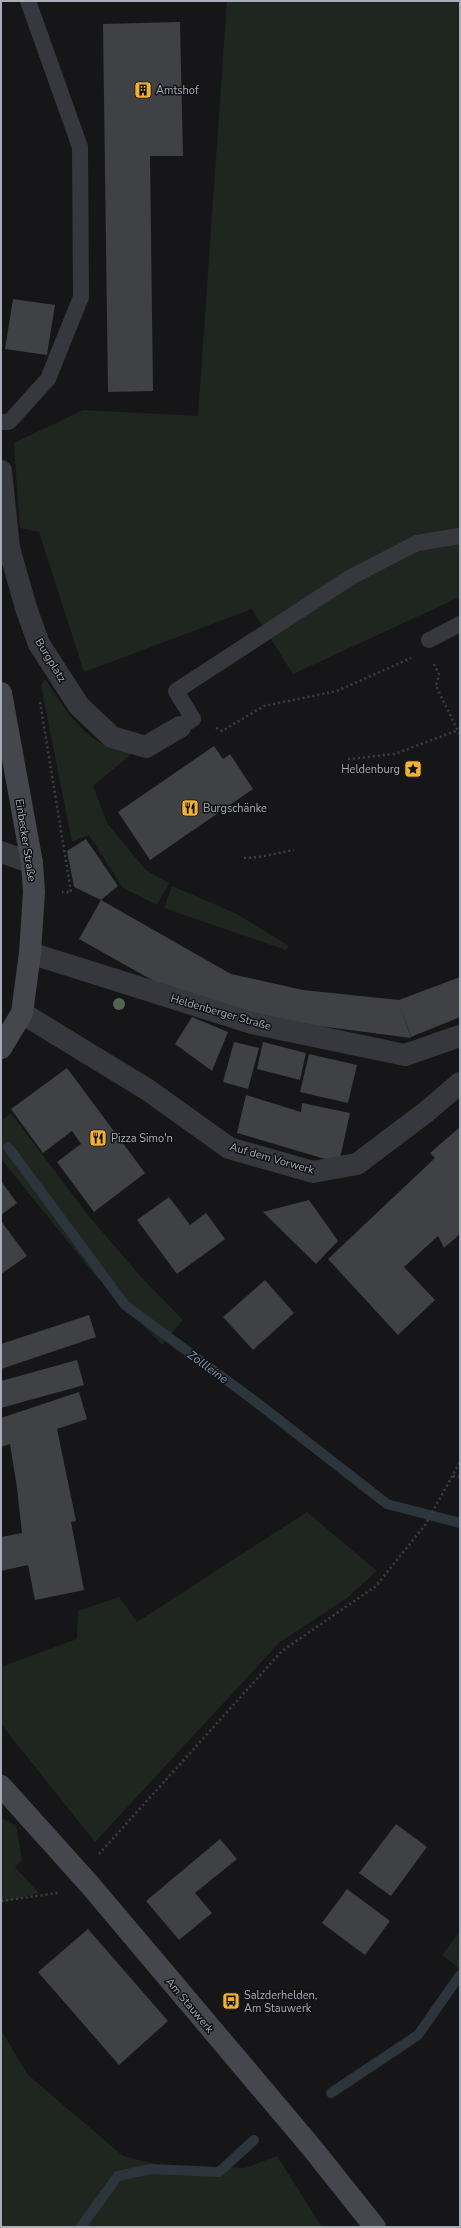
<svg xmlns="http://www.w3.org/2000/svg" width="461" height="2228" viewBox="0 0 461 2228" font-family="'Nunito Sans',sans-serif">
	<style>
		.green { fill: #1e261f }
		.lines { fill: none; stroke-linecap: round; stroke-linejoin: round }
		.stream { stroke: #2c353c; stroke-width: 10 }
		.building { fill: #404145 }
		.path { stroke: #3d3f44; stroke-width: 2.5; stroke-dasharray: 2 3; stroke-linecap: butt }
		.lane { stroke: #37383d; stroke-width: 16 }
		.street { stroke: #37383d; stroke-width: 22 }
		.secondary { stroke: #45474d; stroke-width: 22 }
		.tree { fill: #506452 }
		.labels { text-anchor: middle; stroke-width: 3; stroke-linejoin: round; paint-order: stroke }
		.poi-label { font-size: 11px; fill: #a8adb8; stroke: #111113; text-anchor: start }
		.street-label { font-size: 11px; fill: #a8adb8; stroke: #111113 }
		.water-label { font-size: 12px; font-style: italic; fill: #7f9bb3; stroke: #111113 }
	</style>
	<rect width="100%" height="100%" fill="#161618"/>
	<path class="green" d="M227,1H460V597L293,674L252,609L84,672L39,532L20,528L14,443L83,410L198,416Z
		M45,679C61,703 79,734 107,746C115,749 126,750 134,752L93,786L107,823L146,870L169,883L157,905L123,888L89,835L72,842L41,685Z
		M172,886L235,913L289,946L286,950L164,908Z
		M11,1113L88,1215L142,1278L183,1320L162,1345L95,1275L1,1159V1121Z
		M307,1512L377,1571L347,1598L280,1642L95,1842L1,1724V1667L77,1639L78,1611L119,1597L137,1622Z
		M1,1818L16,1825L22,1860L15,1867L39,1893L1,1903Z
		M460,1931V1969L442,1955Z
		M1,2030L28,2075L123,2156L163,2166L245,2168L277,2156L322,2227H1Z"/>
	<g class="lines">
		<path class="stream" d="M8,1147L125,1305L256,1402L387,1504L460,1523
			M331,2093L418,2035L460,1975
			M81,2227L118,2176L151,2169L219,2172L254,2140"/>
	</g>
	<path class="building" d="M180,22L183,156H150L153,391L108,392L103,24Z
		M13,299L55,305L47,355L5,349Z
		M214,746L223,759L230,754L253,789L150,860L118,812Z
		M86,839L118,886L101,900L231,974L303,990L399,1000L460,977V1017L411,1037L400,1006L411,1038L296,1023L216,1006L168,989L79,939L101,900L74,887L67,851Z
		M192,1017L228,1032L212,1071L175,1044Z
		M234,1042L259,1048L248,1089L223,1082Z
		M263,1042L306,1053L300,1080L257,1069Z
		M309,1054L357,1065L348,1103L300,1092Z
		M67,1068L145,1173L94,1212L57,1162L81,1144L72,1131L43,1153L11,1109Z
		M246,1095L301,1112L302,1103L350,1113L339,1163L237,1133Z
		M460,1127V1234L444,1248L438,1236L404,1267L435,1300L398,1335L328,1259L435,1158L430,1153Z
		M1,1181L17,1203L1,1215Z
		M169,1197L190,1225L206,1213L225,1239L177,1274L137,1220Z
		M309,1200L338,1241L316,1264L263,1212Z
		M1,1221L27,1256L1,1274Z
		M265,1280L294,1313L253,1350L223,1317Z
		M89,1315L96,1337L1,1369V1344Z
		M77,1360L84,1385L1,1408V1381Z
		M79,1392L87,1419L57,1429L76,1521L71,1522L84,1590L35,1600L28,1565L1,1571V1537L22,1533L17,1488L10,1444L1,1447V1418Z
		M396,1824L427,1847L391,1896L359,1873Z
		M220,1839L237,1859L195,1893L212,1913L179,1940L146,1901Z
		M347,1889L390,1921L365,1955L322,1923Z
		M88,1929L168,2021L119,2065L38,1972Z"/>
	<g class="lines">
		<path class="path" d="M434,664L439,674L436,686L460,735
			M40,702L71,892H62
			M216,728L222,731L264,706L337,691L411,658
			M348,759L395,754L458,730
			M244,858L259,857L294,850
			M453,1476L460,1477
			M99,1854L282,1651L376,1586L425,1525L460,1462
			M1,1901L58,1893"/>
		<path class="lane" d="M1,422H9L48,379L81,297L80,147L28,1
			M429,640L460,624
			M180,727L193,719L176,691L351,577L417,543L460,536"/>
		<path class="street" d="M1,471L9,548L26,608L39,644L79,706L112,737L146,747L180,727
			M1,852L32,863
			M30,953L252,1023L405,1055L460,1036
			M22,1013L148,1090L229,1148L313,1172L357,1164L426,1112L460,1083"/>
		<path class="secondary" d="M1,693L32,863L34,892L30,953L22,1013L1,1048
			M1,1786L90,1885L312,2148L375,2227"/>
	</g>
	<circle class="tree" cx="119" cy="1004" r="6"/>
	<defs>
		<symbol id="building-square" viewBox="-11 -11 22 22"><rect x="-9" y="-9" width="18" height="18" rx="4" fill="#f2b134" stroke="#111113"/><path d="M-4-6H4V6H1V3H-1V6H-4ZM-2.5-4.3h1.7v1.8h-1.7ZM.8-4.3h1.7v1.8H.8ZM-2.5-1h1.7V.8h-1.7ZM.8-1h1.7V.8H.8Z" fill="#111"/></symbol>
		<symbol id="sight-square" viewBox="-11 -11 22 22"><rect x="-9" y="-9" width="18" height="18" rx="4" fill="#f2b134" stroke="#111113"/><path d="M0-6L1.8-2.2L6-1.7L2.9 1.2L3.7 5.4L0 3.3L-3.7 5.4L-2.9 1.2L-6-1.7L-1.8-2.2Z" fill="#111"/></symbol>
		<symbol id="restaurant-square" viewBox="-11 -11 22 22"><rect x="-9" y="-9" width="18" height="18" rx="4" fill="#f2b134" stroke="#111113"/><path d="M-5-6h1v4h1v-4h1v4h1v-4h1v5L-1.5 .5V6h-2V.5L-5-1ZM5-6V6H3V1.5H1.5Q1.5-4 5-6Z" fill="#111"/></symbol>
		<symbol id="bus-square" viewBox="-11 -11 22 22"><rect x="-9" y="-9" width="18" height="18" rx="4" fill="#f2b134" stroke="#111113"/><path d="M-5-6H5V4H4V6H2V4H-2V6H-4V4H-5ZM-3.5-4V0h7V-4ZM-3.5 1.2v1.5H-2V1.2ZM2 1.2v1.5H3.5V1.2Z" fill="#111"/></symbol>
	</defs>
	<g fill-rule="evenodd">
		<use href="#building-square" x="133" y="80" width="20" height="20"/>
		<use href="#sight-square" x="403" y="759" width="20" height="20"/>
		<use href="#restaurant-square" x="180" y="798" width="20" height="20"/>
		<use href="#restaurant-square" x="88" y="1128" width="20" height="20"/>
		<use href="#bus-square" x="221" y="1991" width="20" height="20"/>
	</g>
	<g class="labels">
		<g class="poi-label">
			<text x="156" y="94">Amtshof</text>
			<text x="400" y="773" text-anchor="end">Heldenburg</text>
			<text x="203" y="812">Burgschänke</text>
			<text x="111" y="1142">Pizza Simo'n</text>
			<text x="244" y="1999">Salzderhelden,<tspan x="244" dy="13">Am Stauwerk</tspan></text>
		</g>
		<g class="street-label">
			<text transform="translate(51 660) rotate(59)" y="4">Burgplatz</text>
			<text transform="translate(26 840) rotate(81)" y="4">Einbecker Straße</text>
			<text transform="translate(221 1012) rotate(16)" y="4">Heldenberger Straße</text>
			<text transform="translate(272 1158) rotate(16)" y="4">Auf dem Vorwerk</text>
			<text transform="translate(190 2005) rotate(50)" y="4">Am Stauwerk</text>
		</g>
		<g class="water-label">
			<text transform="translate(208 1367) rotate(36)" y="4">Zollleine</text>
		</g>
	</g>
	<rect width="461" height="2228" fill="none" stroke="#a8adb8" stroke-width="4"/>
</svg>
